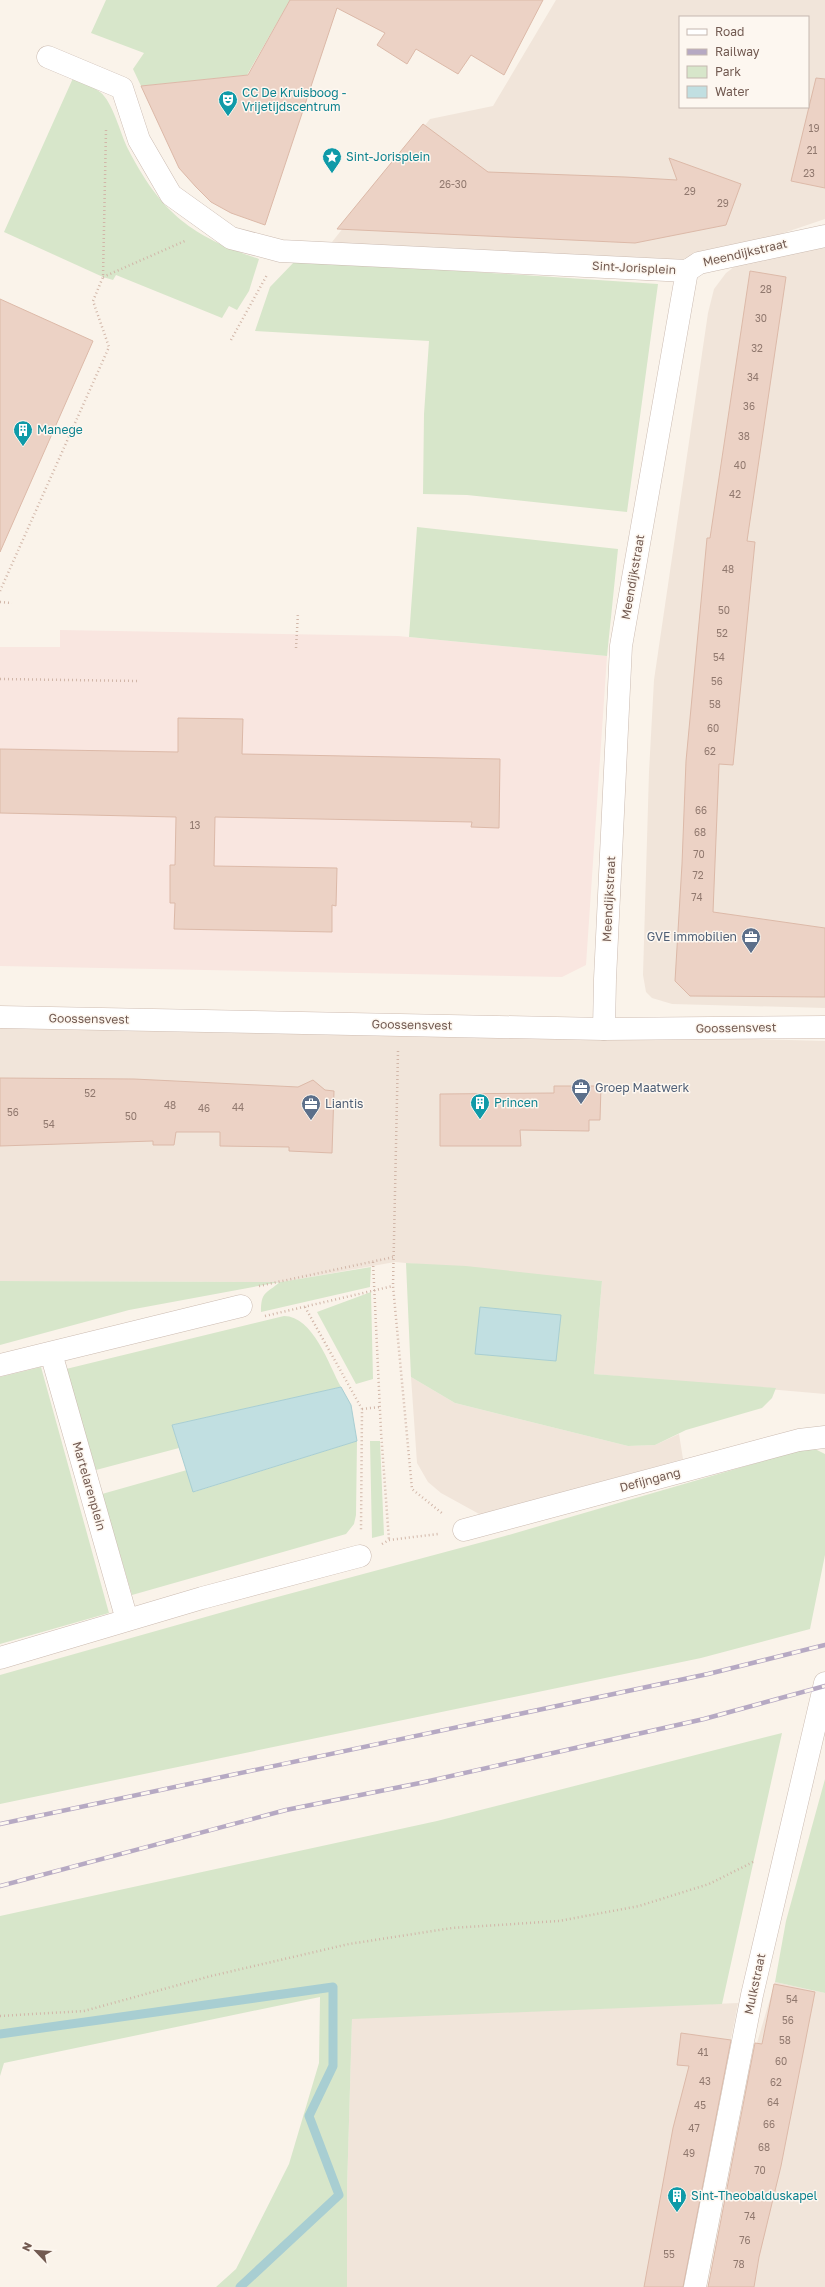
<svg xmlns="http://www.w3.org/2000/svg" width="825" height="2287" viewBox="0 0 825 2287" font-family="'Golos Text',sans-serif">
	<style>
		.residential { fill: #f1e5da; fill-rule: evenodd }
		.commercial { fill: #f9e6e0 }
		.green { fill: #d7e6ca }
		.water { fill: #c1dfe1; stroke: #a8ced2 }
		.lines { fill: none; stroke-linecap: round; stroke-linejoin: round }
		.stream { stroke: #a8ced2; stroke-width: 9 }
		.building { fill: #ecd2c5; stroke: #dcb9a8 }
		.street-casing { stroke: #cbbbb1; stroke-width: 23 }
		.secondary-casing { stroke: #cfbdb2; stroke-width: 23 }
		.path { stroke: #d1b6a8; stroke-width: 2.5; stroke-dasharray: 1 3; stroke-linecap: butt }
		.street { stroke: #fff; stroke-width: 22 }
		.secondary { stroke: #fff; stroke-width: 22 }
		.rail-casing { stroke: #b6a9c3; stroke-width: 4.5 }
		.rail { stroke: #fdf7f0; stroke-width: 3; stroke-dasharray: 9; stroke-linecap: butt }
		.labels { text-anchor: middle; stroke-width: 3; stroke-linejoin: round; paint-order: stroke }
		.number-label { font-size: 10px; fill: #90786e }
		.culture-label { font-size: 12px; fill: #0d838f; stroke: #fdf7f0; text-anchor: start }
		.street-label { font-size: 12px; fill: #725a51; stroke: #fdf7f0 }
		.service-label { font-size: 12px; fill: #4e5e75; stroke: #fdf7f0; text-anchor: start }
	</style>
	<rect width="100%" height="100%" fill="#faf3ea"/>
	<path class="residential" d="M556,0H825V219L674,270L328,247L430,119L493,106ZM680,17H808V107H680Z
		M825,246V1008L672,1004L652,998L646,992L643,975L649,772L654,680L708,313L714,289L726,273L738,264Z
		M0,1019L825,1041V1394L594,1374L602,1281L395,1262L282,1282L0,1281Z
		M411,1377L455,1403L628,1446L655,1445L679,1434L683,1459L481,1515L441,1493L428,1482L417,1463Z
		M775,1982L825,1993V2287H713L749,2070Z
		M738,2003L683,2287H347V2190L352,2018Z"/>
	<path class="commercial" d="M60,630L398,636L607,656L586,965L562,977L0,966V647H60Z"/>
	<path class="green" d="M106,0H290L247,75L141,86L133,69L144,53L91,33Z
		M74,76C82,81 92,86 100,92C113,102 120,133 128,149C161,213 191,236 259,259L249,291L237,310L229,306L222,318L116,275L113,280L103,277L4,232Z
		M296,260L658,284L627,512L467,495L423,494L424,414L429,341L255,331L270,287Z
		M417,527L618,549L607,656L409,637Z
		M406,1263L466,1266L602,1281L594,1374L776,1388L772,1398L762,1408L686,1430L655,1445L628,1446L455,1403L411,1377Z
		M371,1267L370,1287L261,1312C261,1291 266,1294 280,1282L129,1310L0,1345V1281L281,1282Z
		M371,1292L373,1379L356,1384L317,1312Z
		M284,1316C313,1316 329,1365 341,1387L172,1425L179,1448L96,1470L66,1369Z
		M41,1367L109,1613L0,1644V1377Z
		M357,1441L356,1515L354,1524L346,1534L132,1595L102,1494L187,1470L194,1492Z
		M370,1441H380L384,1535L372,1538Z
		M811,1447L825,1454V1555L810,1629L701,1658L0,1804V1675L255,1603L505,1536Z
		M782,1733L722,2004L352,2019L347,2190V2287H216L236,2269L289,2164L319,2063L320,1997L4,2063L0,2076V1916L437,1821Z
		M825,1779V1993L775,1982L786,1921Z"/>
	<path class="water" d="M480,1307L561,1315L556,1361L475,1354Z
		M341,1387L351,1405L357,1441L193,1492L172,1425Z"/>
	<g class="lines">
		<path class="stream" d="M0,2034L333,1987V2066L309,2116L339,2195L240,2287"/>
	</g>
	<path class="building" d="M290,0H543L504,75L471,55L458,74L416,49L407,64L377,45L385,33L337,8L265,225L231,213L211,202L196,187L179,168L141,86L248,75Z
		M816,78L825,79V188L791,181Z
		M423,124L488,172L625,177L677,180L669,158L741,184L726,225L635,243L337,229Z
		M750,271L786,277L747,541L755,542L733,765L719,764L713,912L825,928V997L690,996L675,981L682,864L686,761L707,538H710Z
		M0,299L93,341L0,552Z
		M178,718L243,719L242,754L500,759L499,828L471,827L472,822L215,817L214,866L337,868L336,906L332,905V932L174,929L175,903H170V865H175L176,817L0,813V749L178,752Z
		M0,1078L134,1079L298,1087L313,1080L325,1090L334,1091L332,1153L289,1151V1147L220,1146V1132H176L174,1145H153V1141L0,1146Z
		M554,1086H601L600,1120H589V1131L520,1130L521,1146H440V1094L554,1093Z
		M774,1984L815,1992L781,2166L759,2257L754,2287H708L755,2043L762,2044Z
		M681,2033L731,2040L683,2287H644L673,2128L689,2066L677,2065Z"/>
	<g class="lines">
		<defs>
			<path id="street" d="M48,57L122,88L139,140L171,195L231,238L281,251L687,271
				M604,1029L605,979L621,646L687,271L699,263L825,236
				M51,1353L127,1620
				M0,1365L241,1306
				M464,1530L799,1440L825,1437
				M0,1658L202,1598L360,1556
				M695,2287L752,1995L825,1683"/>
			<path id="secondary" d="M0,1017L604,1029L825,1027"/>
		</defs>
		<use href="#street" class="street-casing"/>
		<use href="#secondary" class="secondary-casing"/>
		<path class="path" d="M103,277L187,240
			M231,340L267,275
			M0,591L109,347L93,301L103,277L106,130
			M0,602L12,603
			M296,648L298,613
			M0,679L138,681
			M398,1051L393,1286L412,1489L443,1514
			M373,1262L381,1432L389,1540
			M259,1286L394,1257
			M305,1307L362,1409L361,1530
			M265,1316L393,1286
			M362,1409L380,1407
			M382,1544L389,1540L438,1534
			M0,2016L84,2011L211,1976L349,1944L452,1928L559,1921L639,1906L709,1884L755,1861"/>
		<use href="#street" class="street"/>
		<use href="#secondary" class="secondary"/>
		<defs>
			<path id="rail" d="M0,1824L708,1674L825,1645
				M0,1886L286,1810L420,1783L704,1719L825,1686"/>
		</defs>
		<use href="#rail" class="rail-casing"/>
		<use href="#rail" class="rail"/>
	</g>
	<defs>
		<symbol id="theatre-pin" viewBox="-11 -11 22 30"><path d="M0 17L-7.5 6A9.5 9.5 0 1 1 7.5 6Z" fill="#0f9aa8" stroke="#fdf7f0"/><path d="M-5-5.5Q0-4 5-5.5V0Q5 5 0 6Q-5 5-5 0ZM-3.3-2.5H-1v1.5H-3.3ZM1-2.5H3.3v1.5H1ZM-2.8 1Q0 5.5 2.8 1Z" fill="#fff"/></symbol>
		<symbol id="sight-pin" viewBox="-11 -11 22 30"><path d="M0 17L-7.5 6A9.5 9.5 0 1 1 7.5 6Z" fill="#0f9aa8" stroke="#fdf7f0"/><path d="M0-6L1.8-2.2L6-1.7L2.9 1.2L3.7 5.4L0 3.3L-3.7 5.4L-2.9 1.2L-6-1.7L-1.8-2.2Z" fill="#fff"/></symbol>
		<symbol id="building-pin" viewBox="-11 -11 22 30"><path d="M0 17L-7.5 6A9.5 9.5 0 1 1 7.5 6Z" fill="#0f9aa8" stroke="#fdf7f0"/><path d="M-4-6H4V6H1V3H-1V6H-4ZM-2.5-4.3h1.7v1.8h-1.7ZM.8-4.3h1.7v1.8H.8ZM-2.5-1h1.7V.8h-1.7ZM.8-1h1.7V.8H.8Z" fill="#fff"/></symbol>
		<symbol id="office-pin" viewBox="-11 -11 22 30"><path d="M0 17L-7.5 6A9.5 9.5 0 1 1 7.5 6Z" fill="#5c6f8a" stroke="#fdf7f0"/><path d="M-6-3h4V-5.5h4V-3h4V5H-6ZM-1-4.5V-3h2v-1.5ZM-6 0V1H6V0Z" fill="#fff"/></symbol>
	</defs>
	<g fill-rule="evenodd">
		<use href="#theatre-pin" x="217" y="89" width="22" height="30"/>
		<use href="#sight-pin" x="321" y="146" width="22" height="30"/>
		<use href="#building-pin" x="12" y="419" width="22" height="30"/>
		<use href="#office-pin" x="740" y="926" width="22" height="30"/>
		<use href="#office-pin" x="570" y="1077" width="22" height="30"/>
		<use href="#building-pin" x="469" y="1092" width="22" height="30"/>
		<use href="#office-pin" x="300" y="1093" width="22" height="30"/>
		<use href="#building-pin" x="666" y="2185" width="22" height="30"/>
	</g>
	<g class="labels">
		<g class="number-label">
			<text x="814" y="132">19</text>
			<text x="812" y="154">21</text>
			<text x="809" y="177">23</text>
			<text x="453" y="188">26-30</text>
			<text x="690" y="195">29</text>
			<text x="723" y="207">29</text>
			<text x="766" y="293">28</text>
			<text x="761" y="322">30</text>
			<text x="757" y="352">32</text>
			<text x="753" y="381">34</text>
			<text x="749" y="410">36</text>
			<text x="744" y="440">38</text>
			<text x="740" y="469">40</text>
			<text x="735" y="498">42</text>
			<text x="728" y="573">48</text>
			<text x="724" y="614">50</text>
			<text x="722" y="637">52</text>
			<text x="719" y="661">54</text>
			<text x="717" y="685">56</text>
			<text x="715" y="708">58</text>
			<text x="713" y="732">60</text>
			<text x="710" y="755">62</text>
			<text x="701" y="814">66</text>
			<text x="195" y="829">13</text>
			<text x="700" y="836">68</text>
			<text x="699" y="858">70</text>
			<text x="698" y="879">72</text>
			<text x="697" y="901">74</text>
			<text x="90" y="1097">52</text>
			<text x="170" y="1109">48</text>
			<text x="238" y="1111">44</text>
			<text x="204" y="1112">46</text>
			<text x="13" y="1116">56</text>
			<text x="131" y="1120">50</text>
			<text x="49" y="1128">54</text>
			<text x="792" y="2003">54</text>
			<text x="788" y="2024">56</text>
			<text x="785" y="2044">58</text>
			<text x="703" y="2056">41</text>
			<text x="781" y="2065">60</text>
			<text x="705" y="2085">43</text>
			<text x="776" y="2086">62</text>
			<text x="773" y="2106">64</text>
			<text x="700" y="2109">45</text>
			<text x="769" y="2128">66</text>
			<text x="694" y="2132">47</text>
			<text x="764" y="2151">68</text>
			<text x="689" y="2157">49</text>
			<text x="760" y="2174">70</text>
			<text x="750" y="2220">74</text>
			<text x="745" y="2244">76</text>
			<text x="669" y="2258">55</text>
			<text x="739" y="2268">78</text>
		</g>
		<g class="culture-label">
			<text x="242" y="97">CC De Kruisboog -<tspan x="242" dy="14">Vrijetijdscentrum</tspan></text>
			<text x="346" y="161">Sint-Jorisplein</text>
			<text x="37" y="434">Manege</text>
			<text x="494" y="1107">Princen</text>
			<text x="691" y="2200">Sint-Theobalduskapel</text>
		</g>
		<g class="street-label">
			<text transform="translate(745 253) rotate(-13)" y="4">Meendijkstraat</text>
			<text transform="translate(634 268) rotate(3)" y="4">Sint-Jorisplein</text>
			<text transform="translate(633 577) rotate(-80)" y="4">Meendijkstraat</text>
			<text transform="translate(609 899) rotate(-87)" y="4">Meendijkstraat</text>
			<text transform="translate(89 1019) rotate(1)" y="4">Goossensvest</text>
			<text transform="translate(412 1025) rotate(1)" y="4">Goossensvest</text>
			<text transform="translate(736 1028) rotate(-1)" y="4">Goossensvest</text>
			<text transform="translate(650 1480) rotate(-15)" y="4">Defijngang</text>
			<text transform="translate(89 1486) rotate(74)" y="4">Martelarenplein</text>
			<text transform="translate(755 1984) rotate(-78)" y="4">Mulkstraat</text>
		</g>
		<g class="service-label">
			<text x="737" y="941" text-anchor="end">GVE immobilien</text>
			<text x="595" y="1092">Groep Maatwerk</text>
			<text x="325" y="1108">Liantis</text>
		</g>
	</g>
	<rect x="679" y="16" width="130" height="92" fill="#fdf7f0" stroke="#c5b8b0"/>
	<rect x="687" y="29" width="20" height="6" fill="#ffffff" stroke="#c5b8b0"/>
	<text x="715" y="36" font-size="12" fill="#725a51">Road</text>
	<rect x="687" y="49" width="20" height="6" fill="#b6a9c3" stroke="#c5b8b0"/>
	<text x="715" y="56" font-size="12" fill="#725a51">Railway</text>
	<rect x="687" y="66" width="20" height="12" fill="#d7e6ca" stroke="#c5b8b0"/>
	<text x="715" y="76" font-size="12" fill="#725a51">Park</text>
	<rect x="687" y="86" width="20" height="12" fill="#c1dfe1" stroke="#c5b8b0"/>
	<text x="715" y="96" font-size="12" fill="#725a51">Water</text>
	<g transform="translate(36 2251) rotate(295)" stroke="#fdf7f0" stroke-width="3" paint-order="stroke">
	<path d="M0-3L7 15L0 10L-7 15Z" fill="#725a51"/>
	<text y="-6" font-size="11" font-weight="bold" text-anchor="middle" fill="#725a51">N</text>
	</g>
</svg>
